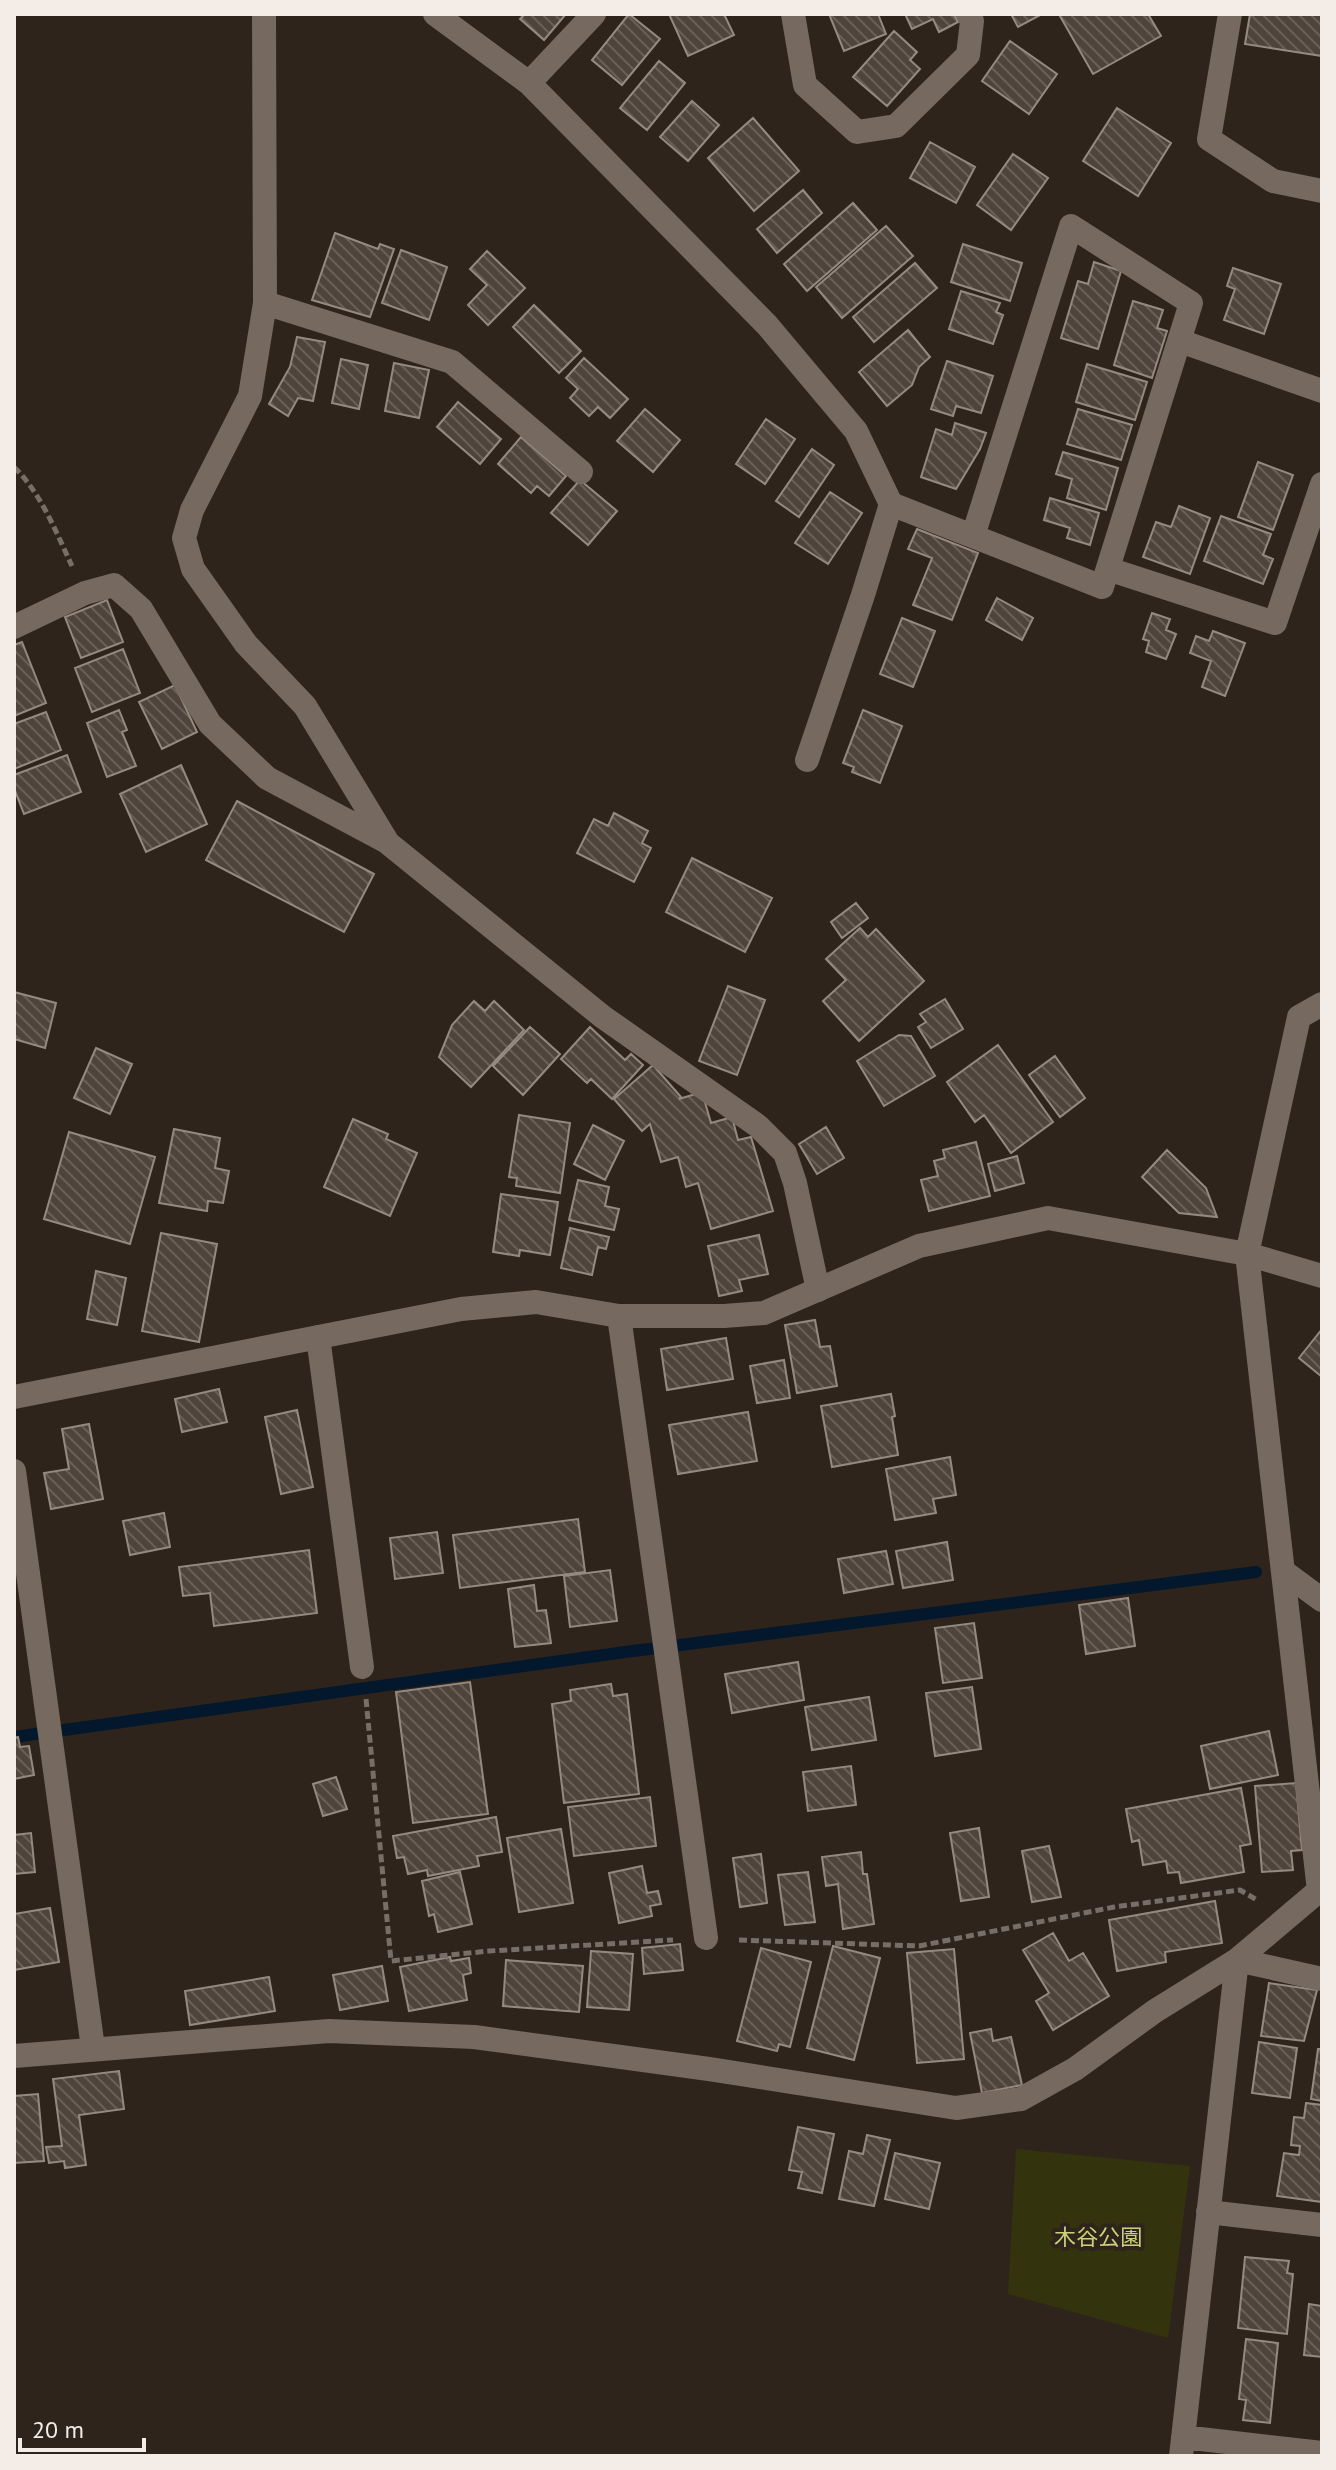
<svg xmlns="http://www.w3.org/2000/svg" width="1336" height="2470" viewBox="0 0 1336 2470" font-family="'PT Sans','Noto Sans JP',sans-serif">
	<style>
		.park { fill: #33340e }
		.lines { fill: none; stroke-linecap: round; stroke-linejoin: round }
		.stream { stroke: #03182d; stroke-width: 12 }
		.building { fill: url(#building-back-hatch); stroke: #968a80; stroke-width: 2 }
		.path { stroke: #776e67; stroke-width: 5; stroke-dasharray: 8 4; stroke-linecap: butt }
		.lane { stroke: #756960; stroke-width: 24 }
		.street { stroke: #756960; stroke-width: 24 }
		.labels { text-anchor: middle; stroke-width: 8; stroke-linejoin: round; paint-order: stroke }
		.park-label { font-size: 22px; fill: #ccd177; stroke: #2e241c }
	</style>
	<defs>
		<pattern id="building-back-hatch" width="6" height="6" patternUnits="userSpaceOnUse" patternTransform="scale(2)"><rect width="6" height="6" fill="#4f443c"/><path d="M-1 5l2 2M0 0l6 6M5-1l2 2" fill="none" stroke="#695f58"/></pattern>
	</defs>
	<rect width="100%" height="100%" fill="#2e241c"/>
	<path class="park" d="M1016,2149L1190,2166L1168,2338L1008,2294Z"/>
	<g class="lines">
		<path class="stream" d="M14,1737L625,1652L1256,1572"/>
	</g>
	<path class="building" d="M525,14H566L544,40L520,19Z
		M629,14L660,39L622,85L592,60Z
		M669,14H724L734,35L688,56Z
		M829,14H878L886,34L844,51Z
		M905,14H954L958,22L939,32L933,19L912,29Z
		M1011,14H1042L1018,27Z
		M1063,14H1148L1161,36L1093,74L1060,16Z
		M1250,14H1322V56L1245,44Z
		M894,31L917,52L910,60L920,69L887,106L853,77Z
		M1010,41L1057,74L1029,114L982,81Z
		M659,61L685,83L647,130L620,108Z
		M692,101L719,125L688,161L660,137Z
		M1117,108L1171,143L1138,196L1083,161Z
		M753,118L799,171L754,211L708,158Z
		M930,142L975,167L956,203L910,178Z
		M1013,154L1048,178L1011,230L977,205Z
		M803,190L822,213L777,253L757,229Z
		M853,203L877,230L807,291L784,264Z
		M886,226L913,256L842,318L816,287Z
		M335,233L378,249L380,244L394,249L370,317L312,300Z
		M963,244L1022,263L1010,301L951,282Z
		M401,250L447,267L429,320L382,303Z
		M487,251L525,288L488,325L468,305L487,285L470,269Z
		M1094,262L1121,271L1098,349L1061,338L1078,281L1088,284Z
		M915,263L937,288L874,342L853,317Z
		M1233,268L1281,284L1264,334L1224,320L1235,289L1227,286Z
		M961,291L1000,303L996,312L1003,315L993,344L949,329Z
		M1133,301L1163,310L1157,328L1167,331L1152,378L1114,365Z
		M534,305L581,351L559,373L513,327Z
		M908,330L930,357L919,367L912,385L887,406L859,372Z
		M297,337L325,342L313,401L298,398L288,416L269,404L290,367Z
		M584,358L628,399L610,418L598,407L589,416L570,398L578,389L566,378Z
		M341,359L368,365L359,409L332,403Z
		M947,361L993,376L981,413L956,406L953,416L931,409Z
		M394,363L429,370L419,418L385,411Z
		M1087,364L1147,382L1135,420L1076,402Z
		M458,402L501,439L480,464L437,427Z
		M645,409L680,440L653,472L617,441Z
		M1078,409L1132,425L1121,460L1067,444Z
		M766,419L795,439L765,484L736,464Z
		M955,423L986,433L980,449L956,489L921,477L936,429L952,435Z
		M521,437L566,476L549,496L537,486L531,493L498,464Z
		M812,449L834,465L799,517L776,501Z
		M1063,452L1118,468L1106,510L1067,498L1072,479L1056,474Z
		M1258,462L1293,475L1273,530L1238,517Z
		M580,480L617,511L588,545L551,513Z
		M830,492L862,513L828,564L795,543Z
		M1050,498L1099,513L1090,545L1067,538L1070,528L1044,520Z
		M1179,506L1210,518L1190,574L1143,557L1156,522L1171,527Z
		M1221,516L1271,534L1263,555L1273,559L1263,584L1204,561Z
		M917,529L978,553L952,620L913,605L932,558L908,549Z
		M997,598L1033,618L1022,640L986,620Z
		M107,600L123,642L81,658L65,617Z
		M1152,613L1170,619L1166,630L1176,634L1166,659L1146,652L1149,641L1143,639Z
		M902,618L935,631L913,687L880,674Z
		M1213,631L1245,643L1225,696L1202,687L1211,661L1190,653L1196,636L1209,641Z
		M22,642L46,703L14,716V645Z
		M123,649L140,693L92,712L75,668Z
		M175,685L197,732L162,749L139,702Z
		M119,710L127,730L122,732L136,766L107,777L87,723Z
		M863,710L902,726L880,783L852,772L854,767L843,763Z
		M46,712L61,750L14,769V724Z
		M67,755L81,792L24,814L14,788V775Z
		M181,765L207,824L146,852L120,794Z
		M237,801L374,874L344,932L206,860Z
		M614,813L648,831L642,843L651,848L634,882L577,853L594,819L608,826Z
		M692,858L772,898L745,952L666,912Z
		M856,903L868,918L842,938L831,922Z
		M860,928L868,937L876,929L924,981L859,1041L823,1001L846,980L826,959Z
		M728,986L765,1000L737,1075L699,1061Z
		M14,992L56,1003L45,1048L14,1039Z
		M945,999L963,1029L931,1048L918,1027L926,1022L920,1014Z
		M474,1001L485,1011L494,1001L524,1030L471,1087L439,1057L452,1025Z
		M530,1027L560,1054L523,1095L493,1066Z
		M590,1027L625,1060L631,1054L643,1065L612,1099L591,1079L587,1083L561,1059Z
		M899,1035L911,1036L935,1076L884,1106L857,1061Z
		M998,1045L1053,1122L1011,1153L984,1115L975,1122L947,1082Z
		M96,1048L132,1064L110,1114L74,1098Z
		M1055,1056L1085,1098L1060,1117L1029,1075Z
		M653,1065L681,1097L679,1099L702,1092L711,1123L732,1117L738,1140L751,1137L773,1211L711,1229L698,1183L686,1187L678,1157L661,1162L650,1124L642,1131L614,1099Z
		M519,1115L570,1123L560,1193L516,1186L517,1178L509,1177Z
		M353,1119L388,1134L386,1139L417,1153L390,1216L324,1187Z
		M593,1125L624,1141L605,1180L574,1164Z
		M826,1127L844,1158L817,1174L799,1144Z
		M174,1129L220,1138L215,1168L229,1171L223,1203L208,1201L207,1211L159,1203Z
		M69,1132L155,1157L130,1244L44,1219Z
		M976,1142L990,1196L929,1211L921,1180L938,1176L934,1161L945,1158L943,1150Z
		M1167,1150L1206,1188L1217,1217L1179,1213L1142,1177Z
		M1017,1156L1024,1183L995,1191L988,1164Z
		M578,1180L609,1187L605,1206L619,1209L614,1230L569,1220Z
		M501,1194L558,1202L550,1255L520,1250L519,1256L493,1252Z
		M570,1228L609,1237L606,1249L598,1247L592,1275L561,1268Z
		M161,1233L217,1244L199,1342L142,1331Z
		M759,1235L768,1274L739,1280L742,1291L719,1296L708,1246Z
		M96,1271L126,1278L117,1325L87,1319Z
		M815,1320L820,1347L830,1346L837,1386L797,1393L785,1325Z
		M1322,1329V1377L1299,1358Z
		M726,1338L733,1379L667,1390L661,1349Z
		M784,1360L790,1398L757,1403L750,1366Z
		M219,1389L227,1422L182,1432L175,1399Z
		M891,1394L895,1416L892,1417L898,1455L832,1467L821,1406Z
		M297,1410L313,1487L281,1494L265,1417Z
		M748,1412L757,1461L678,1474L669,1425Z
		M89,1424L103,1499L51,1509L44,1473L69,1469L62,1429Z
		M950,1457L956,1495L933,1499L936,1513L895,1520L886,1469Z
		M164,1513L170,1547L130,1555L123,1521Z
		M578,1519L585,1572L460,1588L453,1535Z
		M437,1532L443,1573L395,1579L390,1538Z
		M947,1542L953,1580L903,1588L896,1551Z
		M309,1550L317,1613L214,1626L210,1593L183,1596L179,1567Z
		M886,1551L893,1584L844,1593L838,1559Z
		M610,1570L617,1621L570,1627L564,1576Z
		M534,1585L537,1611L546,1610L551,1643L515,1647L508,1589Z
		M1128,1598L1135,1646L1086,1654L1079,1605Z
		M974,1623L982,1678L943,1683L935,1628Z
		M798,1662L804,1700L732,1713L725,1674Z
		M470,1682L488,1814L413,1823L396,1692Z
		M611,1684L613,1696L627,1694L639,1794L564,1803L552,1704L571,1701L570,1690Z
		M972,1687L981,1749L935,1756L926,1693Z
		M869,1697L876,1740L812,1750L805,1707Z
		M1269,1731L1278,1775L1210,1789L1201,1746Z
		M18,1737L20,1747L29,1746L34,1775L14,1779V1738Z
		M851,1766L856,1805L808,1811L803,1772Z
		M336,1777L347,1809L323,1816L313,1784Z
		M1296,1783L1302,1850L1291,1851L1293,1870L1262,1872L1255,1786Z
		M1241,1788L1251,1844L1240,1846L1244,1872L1181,1883L1179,1872L1168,1873L1166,1861L1143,1865L1139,1840L1132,1842L1126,1809Z
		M650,1797L656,1846L574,1856L568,1807Z
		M496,1817L502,1852L477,1856L479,1866L428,1876L427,1870L408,1874L404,1857L397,1858L393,1836Z
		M979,1828L989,1897L961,1901L950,1833Z
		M561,1829L573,1903L519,1912L507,1838Z
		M31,1833L35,1872L14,1874V1835Z
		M1049,1846L1061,1897L1032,1902L1022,1851Z
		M861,1852L863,1874H867L874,1924L843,1929L838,1884L826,1886L822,1857Z
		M761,1854L767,1903L740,1907L733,1858Z
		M642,1866L647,1893L658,1891L661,1904L650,1906L652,1916L619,1923L609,1873Z
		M460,1872L472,1924L438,1932L434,1914L429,1916L422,1881Z
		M808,1872L815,1922L785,1925L778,1875Z
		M1215,1901L1222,1943L1165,1952L1166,1962L1117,1971L1109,1920Z
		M50,1908L59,1962L14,1970V1914Z
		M1053,1933L1069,1961L1083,1953L1109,1996L1053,2030L1036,2001L1049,1993L1023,1950Z
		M680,1944L683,1970L644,1974L642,1948Z
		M833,1946L880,1958L854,2060L807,2048Z
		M761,1948L811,1962L790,2047L779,2044L777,2051L737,2041Z
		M954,1949L964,2059L917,2063L907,1953Z
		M591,1951L633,1954L629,2010L587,2007Z
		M450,1957L451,1961L469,1958L471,1973L463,1975L467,2000L409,2011L400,1967Z
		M506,1960L583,1966L579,2012L503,2006Z
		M382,1966L388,2001L340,2010L333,1975Z
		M269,1977L275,2011L190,2025L185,1991Z
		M1269,1983L1317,1990L1304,2041L1261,2036Z
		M991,2029L993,2041L1011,2037L1022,2085L982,2093L970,2033Z
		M1259,2042L1297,2048L1290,2098L1252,2093Z
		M1318,2049H1322V2101L1311,2099Z
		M119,2071L124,2109L79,2115L86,2165L65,2168L64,2161L49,2163L46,2147L62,2146L53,2079Z
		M38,2094L44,2161L14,2163V2096Z
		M1306,2103L1322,2105V2202L1277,2196L1284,2153L1299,2155L1300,2146L1291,2145L1294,2117L1304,2118Z
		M798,2127L834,2134L822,2193L798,2188L802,2172L789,2170Z
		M867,2135L890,2140L874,2206L839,2199L849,2151L863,2154Z
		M895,2153L940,2163L929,2209L885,2199Z
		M1245,2257L1289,2261L1287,2273L1293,2274L1287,2334L1238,2328Z
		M1309,2304L1322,2306V2357L1304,2355Z
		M1246,2339L1278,2343L1270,2423L1243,2420L1246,2400L1239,2399Z"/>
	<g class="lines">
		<path class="path" d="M14,467C41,493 56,532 72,566
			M366,1699L391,1961L489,1951L673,1940
			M739,1940L919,1946L1114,1907L1240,1890L1257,1900"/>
		<path class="lane" d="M264,14L265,303L250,396L192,510L184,538L193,569L246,644L305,706L388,843L603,1017L758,1126L785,1153L795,1183L818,1290
			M265,303L452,362L581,472
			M14,627L85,593L114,585L141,609L210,724L267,778L387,842
			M1284,1572L1322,1600"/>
		<path class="street" d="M435,14L529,83L767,325L856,431L891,504L1102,587L1191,303L1071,226L973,536
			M793,14L805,85L857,132L896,126L968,55L972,21L968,14
			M1230,14L1209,139L1273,181L1322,191
			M529,83L594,14
			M1180,341L1322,391
			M1108,569L1275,623L1322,484
			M807,760L863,595L891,504
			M619,1316L706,1938
			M318,1337L362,1667
			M14,1397L461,1309L536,1302L619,1316H724L764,1313L919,1246L1048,1218L1247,1254L1322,1276
			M14,1471L93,2048
			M1319,1891L1247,1254L1299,1017L1322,1004
			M1237,1960L1322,1979
			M14,2056L329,2031L474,2037L709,2069L956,2108L1021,2099L1075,2069L1155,2011L1237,1960L1322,1888
			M1208,2212L1322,2225
			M1183,2437L1322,2453
			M1181,2456L1237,1960"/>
	</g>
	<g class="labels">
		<g class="park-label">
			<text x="1098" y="2245">木谷公園</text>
		</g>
	</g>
	<rect width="1336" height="2470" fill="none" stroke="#f3ece7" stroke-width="32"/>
	<path d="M20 2438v12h124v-12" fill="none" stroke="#f3ece7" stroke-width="4"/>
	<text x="32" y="2438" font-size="24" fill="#f3ece7" stroke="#2e241c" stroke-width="6" paint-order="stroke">20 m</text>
</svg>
